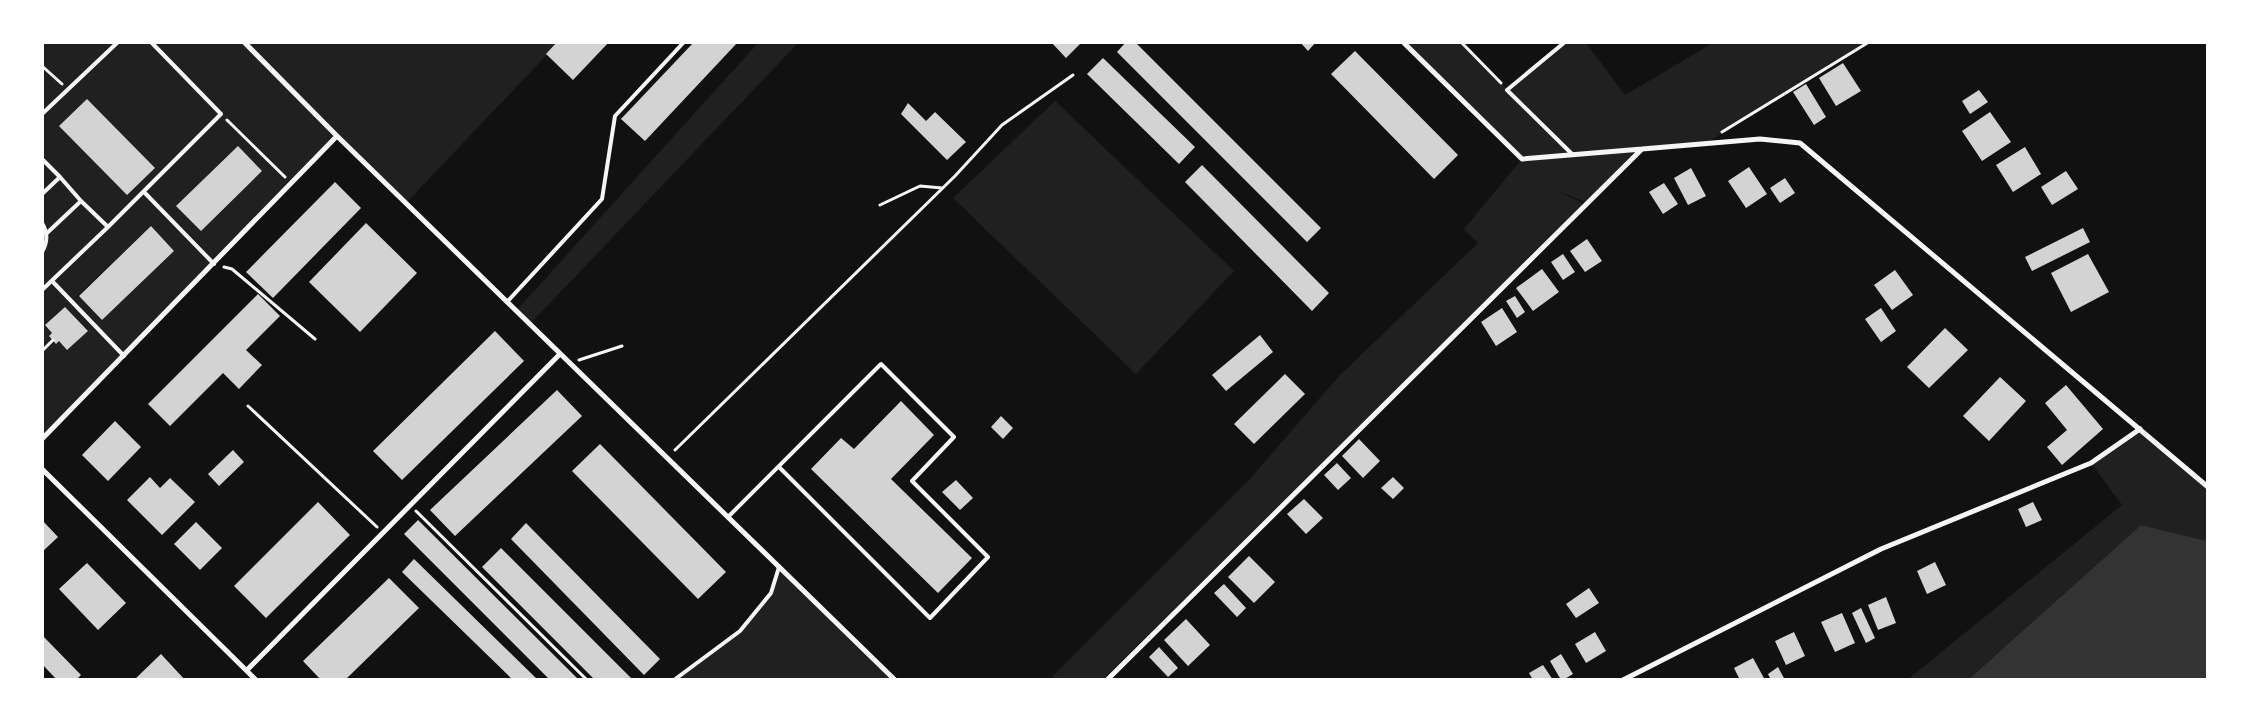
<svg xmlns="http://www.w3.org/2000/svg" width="2250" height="722" viewBox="0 0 2250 722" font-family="Mulish,sans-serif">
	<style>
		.green { fill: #202020; fill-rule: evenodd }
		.water { fill: #333 }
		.building { fill: #d3d3d3 }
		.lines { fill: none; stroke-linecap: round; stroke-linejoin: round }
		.path { stroke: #f5f5f5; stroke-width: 3 }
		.service { stroke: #f5f5f5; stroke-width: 4 }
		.minor { stroke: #f5f5f5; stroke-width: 5 }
	</style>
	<rect width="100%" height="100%" fill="#111"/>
	<path class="green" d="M43,43H244L337,136L43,439ZM151,226L174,251L102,320L79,296L73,300ZM65,307L88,330L67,350L59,341L56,344L50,337L52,333L45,325Z
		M245,43H558L406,203Z
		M758,43H798L530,324L516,311Z
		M1403,43H1461L1507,89L1565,43H1586L1625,95L1713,43H1866L1705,144L1642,149L1585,202L1555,190L1586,205L1103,679L1049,680L1249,480L1339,376L1478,243L1464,229L1522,159Z
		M1055,101L1234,271L1136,374L953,198Z
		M2140,429L2207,487V541L2141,525L1969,679L1907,680L2122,505L2091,463Z
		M779,567L895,680H674L740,631L771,593Z"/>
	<path class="water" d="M2141,525L2207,541V679H1969Z"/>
	<path class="building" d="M557,42H609L573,80L546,54Z
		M694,42H738L645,141L621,119Z
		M1051,42H1082L1066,58Z
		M1126,42H1135L1321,228L1307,242L1117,52Z
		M1300,42H1316L1308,51Z
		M1355,51L1458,155L1434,179L1331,74Z
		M1103,58L1195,147L1179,164L1087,74Z
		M1843,63L1861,91L1836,106L1819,78Z
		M1806,84L1826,117L1814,125L1793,92Z
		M1979,90L1988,102L1970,114L1962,101Z
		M87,99L155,168L127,195L59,126Z
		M908,103L926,121L935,112L966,142L947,160L901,114Z
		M1990,112L2011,142L1982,161L1962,131Z
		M238,146L262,171L201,231L176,206Z
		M2025,147L2041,174L2013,192L1996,165Z
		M1202,165L1329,293L1312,311L1185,182Z
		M1749,167L1767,194L1746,208L1728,181Z
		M1691,168L1706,196L1688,205L1674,178Z
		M2066,171L2078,189L2052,205L2041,187Z
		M1785,178L1795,193L1780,203L1770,188Z
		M335,182L361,208L273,298L246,272Z
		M1664,183L1678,204L1663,214L1649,192Z
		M366,223L417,273L360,332L309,282Z
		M151,226L174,251L102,320L79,296Z
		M2083,228L2090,242L2032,271L2025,257Z
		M1587,239L1602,261L1585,272L1570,251Z
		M1563,254L1575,272L1563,280L1551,262Z
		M2088,254L2109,292L2071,312L2051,273Z
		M1542,269L1559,292L1533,311L1516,288Z
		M1895,270L1913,295L1892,310L1874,285Z
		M258,294L280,316L246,350L262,365L239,389L223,373L170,426L148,404Z
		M1515,296L1525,312L1517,318L1506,301Z
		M65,307L88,331L67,350L59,341L56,344L49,336L52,333L45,325Z
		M1502,308L1517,332L1496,346L1481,322Z
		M1881,308L1896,331L1881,342L1865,319Z
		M1945,328L1968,350L1929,388L1907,367Z
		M495,331L524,361L402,480L373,451Z
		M1260,335L1273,352L1226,391L1212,375Z
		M1285,374L1305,394L1254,444L1234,424Z
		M2000,377L2026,401L1989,441L1963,416Z
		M2066,385L2103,429L2062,465L2047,447L2067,430L2045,403Z
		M557,390L582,416L455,536L430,510Z
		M901,401L934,435L891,479L972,558L938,593L811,469L841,438L854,449Z
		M1001,416L1013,428L1003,439L991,427Z
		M115,421L141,447L108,481L82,455Z
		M1359,439L1380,461L1363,478L1342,456Z
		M600,444L726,572L698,599L572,471Z
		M233,450L244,462L219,486L208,474Z
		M1337,463L1351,478L1338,490L1324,475Z
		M150,477L160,488L170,478L195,502L162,535L127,500Z
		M1393,477L1404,488L1393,499L1381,488Z
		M956,480L973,498L960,510L942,492Z
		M1304,499L1323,518L1306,534L1287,514Z
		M318,502L350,535L266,618L234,586Z
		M2033,502L2042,520L2026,527L2018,509Z
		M42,520L58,537L42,552Z
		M418,520L579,680H550L404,534Z
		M196,522L222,548L200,570L174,544Z
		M526,523L660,659L644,675L511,539Z
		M501,548L633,680H595L482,567Z
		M1249,556L1275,582L1254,603L1228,577Z
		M414,559L538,680H513L402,572Z
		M1935,562L1946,585L1927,594L1917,571Z
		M87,563L126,603L98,630L59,589Z
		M389,578L419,608L345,680H321L303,661Z
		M1224,584L1246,608L1237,617L1214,593Z
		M1589,588L1599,603L1576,618L1566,604Z
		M1886,597L1896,623L1878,630L1868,605Z
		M1861,608L1875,638L1866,643L1852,613Z
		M1842,613L1855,643L1835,652L1821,622Z
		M1186,619L1210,645L1188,666L1164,640Z
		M1595,632L1606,651L1586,663L1575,644Z
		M1794,632L1805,656L1786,665L1775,641Z
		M42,635L81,675L76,680H57L42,664Z
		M1159,647L1178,668L1168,677L1149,657Z
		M161,654L185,680H134Z
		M1561,654L1573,674L1563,680H1561L1550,661Z
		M1753,658L1765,680H1740L1734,668Z
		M1543,665L1553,680H1533L1529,673Z
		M1778,667L1785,680H1771L1768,674Z"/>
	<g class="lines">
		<path class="path" d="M1461,42L1501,83
			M42,66L62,84
			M227,120L285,177
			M1722,132L1869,42
			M880,205L920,186L942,188
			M224,267L232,269L315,339
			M42,351L53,340
			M579,360L622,346
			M248,406L377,527
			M675,450L955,176L1002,125L1073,75
			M416,511L587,680"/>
		<path class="service" d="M1565,42L1507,90L1572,154
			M42,114L118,42
			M42,159L60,177
			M144,192L214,264
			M42,194L60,177L81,201L47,233
			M42,223C48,233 48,242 42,252
			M108,227L221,114L151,42
			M52,281L124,356
			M42,290L108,227L81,201
			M507,302L602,199L615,116L684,42
			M728,517L881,364L954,437L912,481L988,557L930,618L779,467
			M674,680L740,631L771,593L779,567"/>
		<path class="minor" d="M244,42L337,136L895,680
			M1403,42L1522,159L1642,149
			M42,439L337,136
			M42,469L256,680
			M247,670L560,354
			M1107,680L1642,149L1760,139L1800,143L2208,487
			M1623,680L1881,549L2091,463L2140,429"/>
	</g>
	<rect width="2250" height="722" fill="none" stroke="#ffffff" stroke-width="88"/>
</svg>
